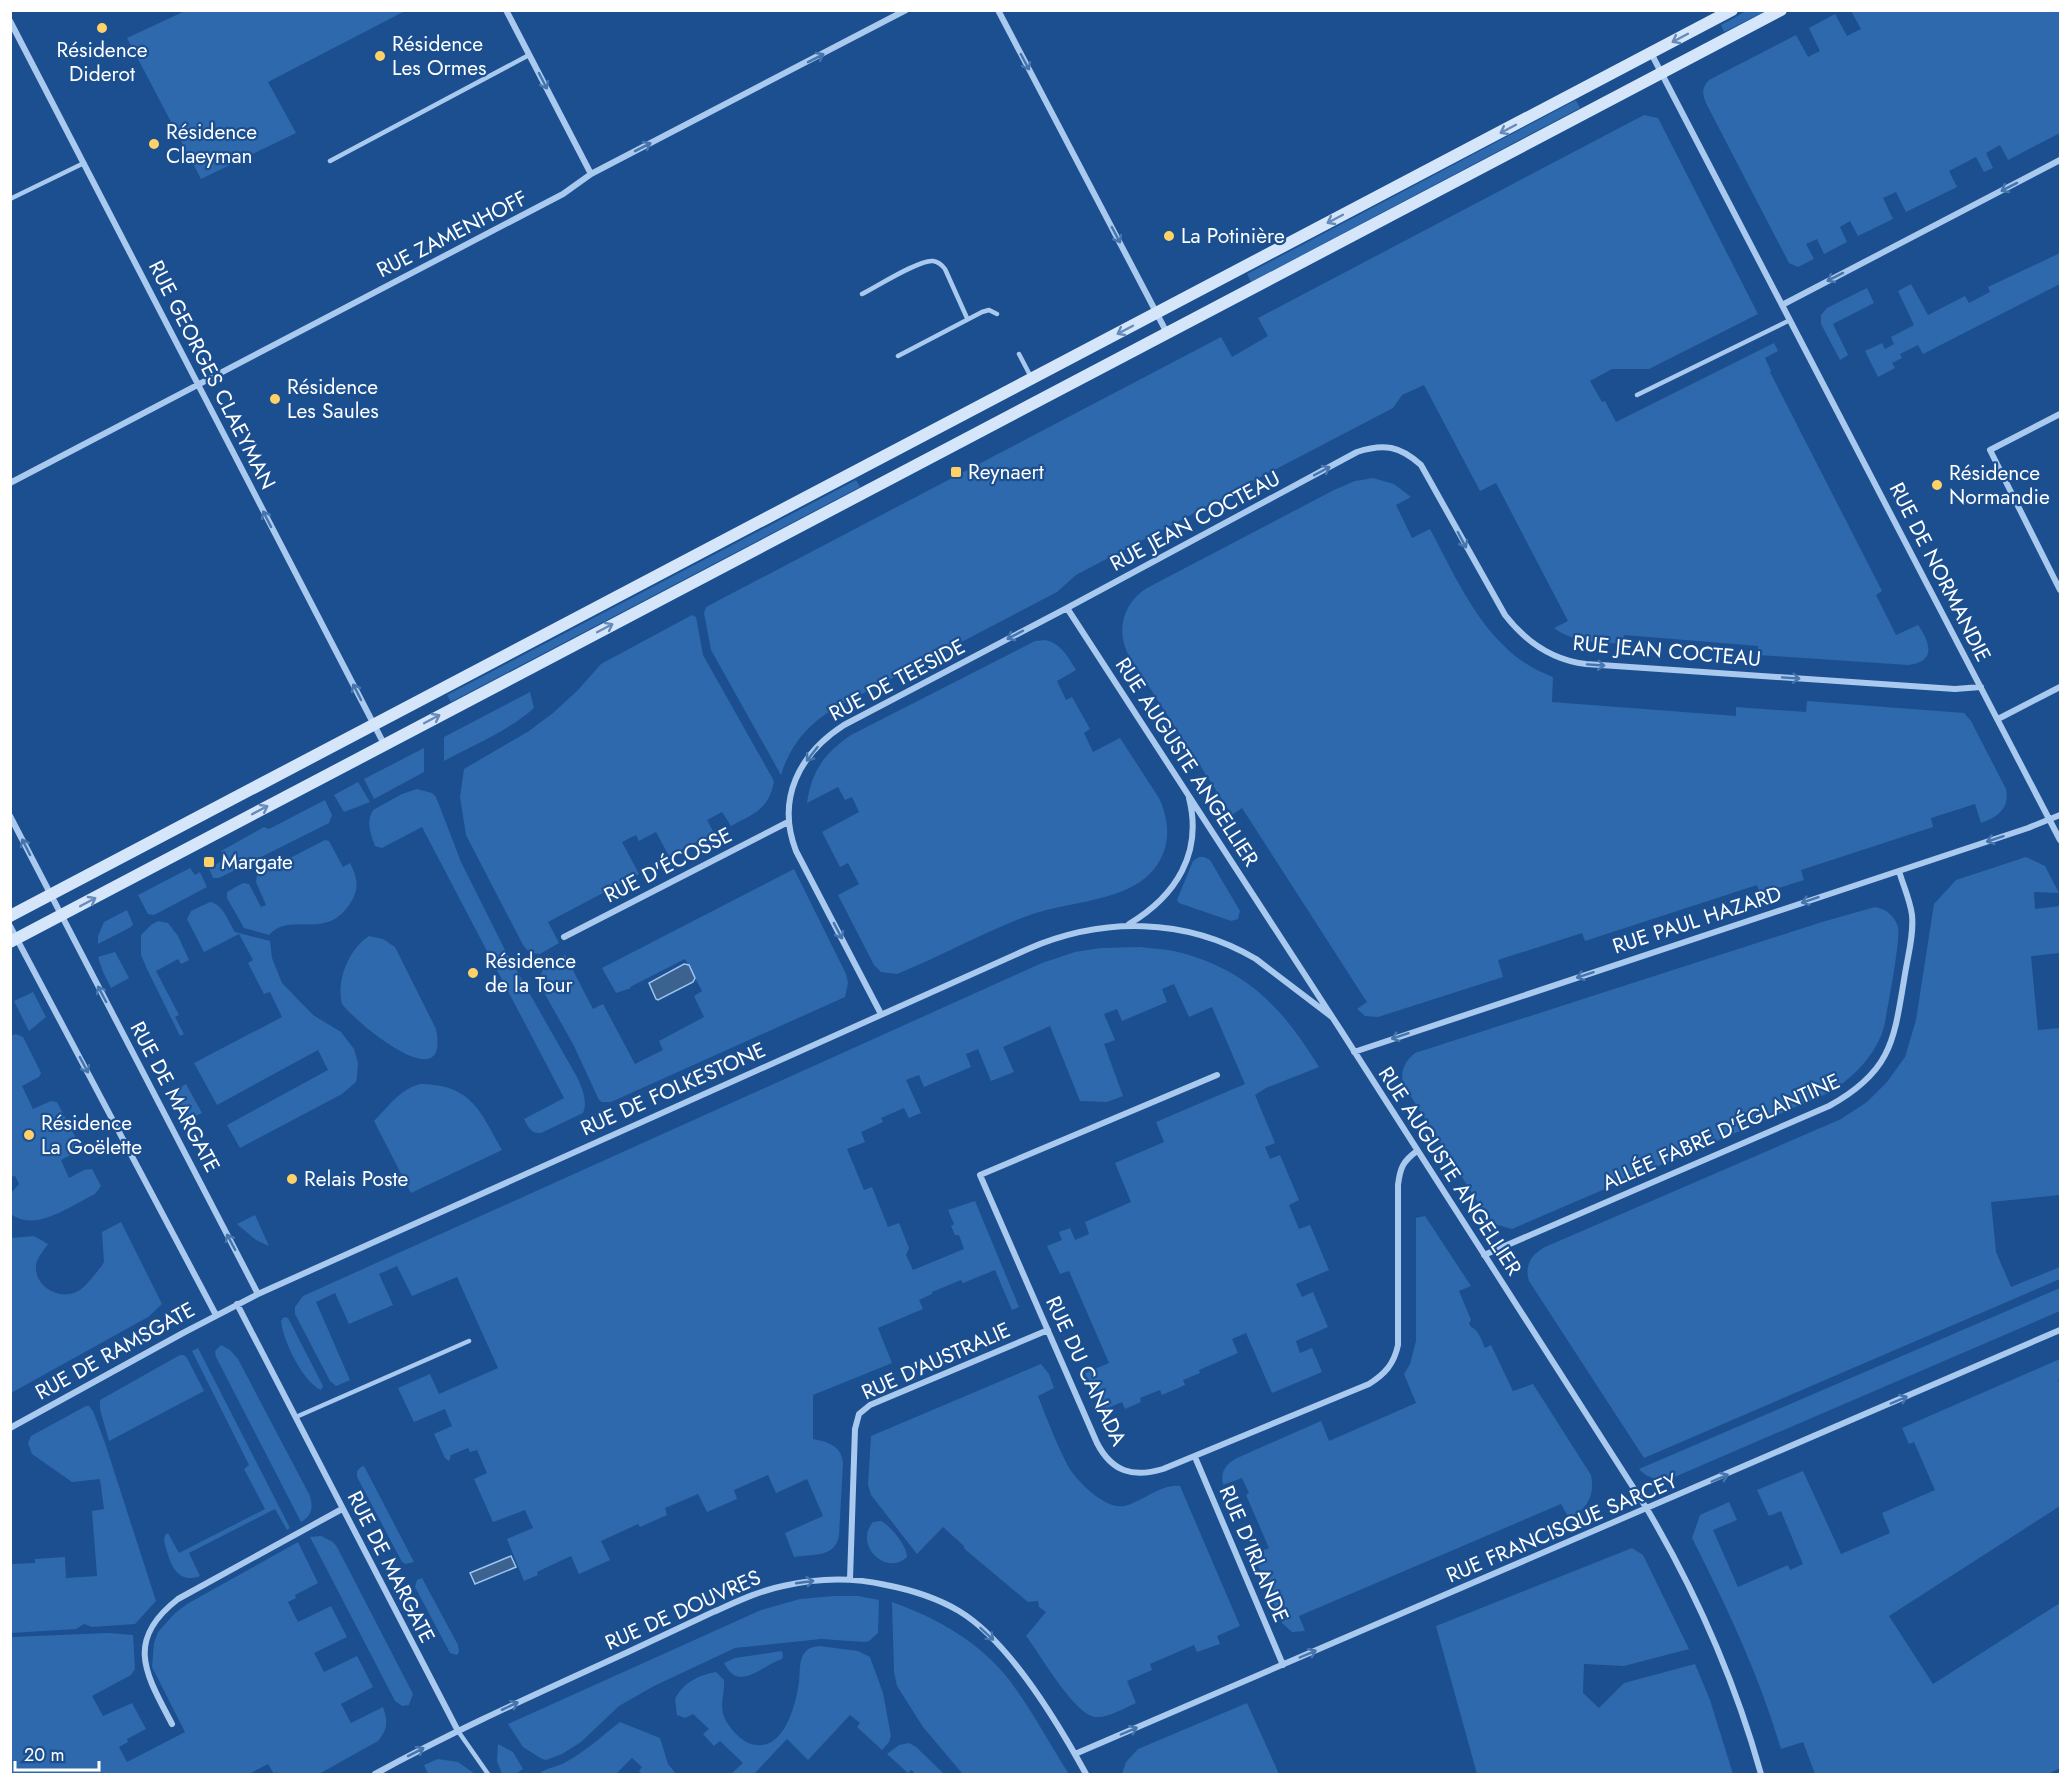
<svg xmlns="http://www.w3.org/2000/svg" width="2071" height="1785" viewBox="0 0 2071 1785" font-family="Jost,sans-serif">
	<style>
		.green { fill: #2e69ad }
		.water { fill: #3c6290; stroke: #9cc4f0; stroke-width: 1.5 }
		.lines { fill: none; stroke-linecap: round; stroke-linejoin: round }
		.service { stroke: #a9c9ee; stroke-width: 4.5 }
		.minor { stroke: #a9c9ee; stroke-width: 6 }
		.secondary { stroke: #d6e6fa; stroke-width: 12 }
		.oneway { stroke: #668bba }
		.oneway2 { stroke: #4674ac }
		.poi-dot { fill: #ffd166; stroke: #1b4f8f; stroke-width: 2 }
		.labels { text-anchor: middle; stroke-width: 4.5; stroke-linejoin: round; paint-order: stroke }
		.poi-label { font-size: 21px; fill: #fff; stroke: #1b4f8f; text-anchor: start }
		.street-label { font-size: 21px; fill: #fff; stroke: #1b4f8f }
	</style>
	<rect width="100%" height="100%" fill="#1b4f8f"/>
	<path class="green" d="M1748,10L1766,11L1724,32L1721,25Z
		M185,11V10L405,11L268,82L296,133L201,179L127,38Z
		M1851,11H2060V133L2008,160L2000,145L1986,153L1993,168L1984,172L1976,157L1949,171L1957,187L1906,212L1896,192L1883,198L1893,219L1858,236L1850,221L1840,227L1847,242L1824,254L1817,239L1806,244L1814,259L1798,267L1789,263L1708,107C1703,97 1700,89 1709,80L1796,35L1808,57L1820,51L1809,28L1835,14L1847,36L1861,29Z
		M1576,100L1580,108L1251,282L1247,274Z
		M1644,115L1658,118L1758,314L1649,369H1612L1590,381L1602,402L1605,401L1616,422L1774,343L1778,351L1765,358L1771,371L1770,372L1882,591L1876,595L1896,635L1918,625C1930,642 1937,662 1908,665L1758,655V646L1624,635L1623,644C1599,642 1574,643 1554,628L1568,621L1496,483L1480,491L1424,385L1402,395L1393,408L1253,481L1252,480L1240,486V489L1076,575L1057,592L835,708C808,724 790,745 781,775L711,650L704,613L706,607L1221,337L1232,357L1268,336L1258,318Z
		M2060,253V284L1923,354L1918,345L1900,354L1902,358L1892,363L1895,368L1878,377L1865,351L1882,343L1885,349L1894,344L1891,337L1914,325L1898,291L1911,284L1928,315L1965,296L1969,303L1990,292L1988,287Z
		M1867,288L1874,303L1833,324L1848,355L1840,360L1821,324V315L1827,308Z
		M1373,478L1394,484L1411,497L1396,505L1412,538L1430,529C1460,585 1488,654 1553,677L1552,702L1736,716V707L1806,712L1807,701L1964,713L1971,721L2006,789C2010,809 1997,817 1981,823L1975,804L1931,818L1933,827L1801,870L1804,880L1760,894L1757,885L1585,941L1582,933L1498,960L1503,977L1378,1017L1365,1016L1357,1009L1367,1002L1363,996L1242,808L1232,815L1128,654C1116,630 1123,603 1147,588L1334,490L1355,481Z
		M856,480L860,487L451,702L447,695Z
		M692,615L696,617L703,655L774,781C769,810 753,814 731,826L722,812L707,820L714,833L669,856L656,832L639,841L636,835L622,842L639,874L548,922L559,943L540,954L530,953L523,945L466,835L460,797L464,769L529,731L553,713L578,690L601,664Z
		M1045,640C1061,643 1068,657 1076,670L1057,681L1066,700L1072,697L1090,729L1084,733L1093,752L1120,738L1159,798C1167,815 1170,834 1164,851C1146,903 1074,899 1030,915C985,931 942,956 897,974L881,972L874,965L838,895L859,884L848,863L840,867L822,832L859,812L852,797L845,800L838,787L807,803C812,770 824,754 851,735L1035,641Z
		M530,692L534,708C508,731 474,745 444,761V737Z
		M424,748V772L374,799L364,779Z
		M358,782L370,802L344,812L334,795Z
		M417,789L432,793L436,797L461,862L506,952L577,1077C582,1088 588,1101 583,1113L541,1133C531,1134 528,1127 524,1119L564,1098L422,827L382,848L375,846C370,833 366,822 373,810L402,794Z
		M325,800L332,815L329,823L219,878H213L209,868L224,860L221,851L264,827L269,829Z
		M325,840L329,841L343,867L350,863C357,877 360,888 351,902C326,943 290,910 269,935L244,928L227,898V892L243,883L249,884L261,907L266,905L256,882L257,875Z
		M1199,857H1204L1210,860L1240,911L1238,919L1231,921L1179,903L1177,900L1193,861Z
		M2026,857L2045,866L2059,893L2034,892L2035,909L2060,906V953L2031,956L2038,1030L2060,1028V1195L1991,1202L1996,1252L2011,1287L2060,1267V1279L1644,1458L1529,1281C1524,1265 1532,1254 1545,1247L1841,1119L1867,1102L1887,1082L1905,1057L1916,1020L1934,904L1956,880Z
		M190,868L195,875L200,872L207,887L154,915L148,914L138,895Z
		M794,869L846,974L848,983L845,997L611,1102H602L599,1100L573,1044L542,989C535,969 550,963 565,955L593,1009L603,1004L635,1064L663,1050L659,1041L704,1017L694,996L702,991L685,959L630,987L631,988L616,993L602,968Z
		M210,902C223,904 228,921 235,932L270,941L272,958L282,983L313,1015L341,1032L354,1049L358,1063L357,1076L356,1082L342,1094L240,1148L227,1125L328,1070L318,1050L217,1105L194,1063L282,1017L270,992L264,994L248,963L253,960L239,934L204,952L187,919L191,911Z
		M1875,907C1886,909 1894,915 1898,927C1901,938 1887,1012 1884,1027C1882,1033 1880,1039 1877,1044C1866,1065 1848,1081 1828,1093L1512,1229L1491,1223L1403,1084C1400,1071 1405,1061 1415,1053L1822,922Z
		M127,910L133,924L131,927L98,944V936L104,922Z
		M158,921L168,923L178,936L189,960L181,964L178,959L156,971L179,1015L175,1017L184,1034L180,1036L147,969L141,955V935L151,925Z
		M369,936L383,939L395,947L436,1029C451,1102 355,1022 342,1004C336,980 349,949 369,936Z
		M1141,947C1154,949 1169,949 1182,953C1250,972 1283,1009 1319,1067L1266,1088L1255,1095L1275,1143L1265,1147L1270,1159L1280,1155L1299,1200L1289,1205L1299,1229L1310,1225L1329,1270L1296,1284L1302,1297L1313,1292L1328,1327L1296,1341L1300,1353L1312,1348L1322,1372L1272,1393L1246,1333L1232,1339L1238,1353L1199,1370L1200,1373L1183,1380L1185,1385L1162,1395L1160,1390L1140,1398L1141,1402L1125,1409L1122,1402L1101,1411L1085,1373L1109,1363L1069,1271L1060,1274L1047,1246L1062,1240L1059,1232L1070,1228L1075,1240L1089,1234L1085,1222L1131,1202L1115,1163L1164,1142L1156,1122L1245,1084L1212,1007L1189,1017L1174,984L1162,989L1167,1002L1122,1021L1117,1009L1104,1014L1115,1040L1104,1044L1123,1096L1107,1102L1080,1101L1050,1026L1003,1047L1014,1072L991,1081L978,1049L966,1054L971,1067L924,1087L919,1075L906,1080L921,1113L909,1118L904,1108L881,1118L883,1122L861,1132L865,1142L847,1149L864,1190L872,1187L888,1227L899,1223L909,1248L906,1255L913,1270L964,1249L959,1235H955L951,1226L954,1224L948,1210L975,1201L1019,1307L1012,1310L995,1270L963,1283L961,1280L932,1292V1294L919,1300L923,1309L878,1328L892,1363L813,1395V1439C828,1442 841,1445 843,1463L839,1536C835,1558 812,1554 794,1557L785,1533L823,1516L807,1479L776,1493L768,1475L734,1490L737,1499L707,1512L698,1494L665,1508L667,1515L640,1527L638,1524L601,1541L610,1560L579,1574L571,1556L537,1572L538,1575L524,1581L507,1539L533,1528L525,1510L493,1522L474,1479L487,1473L477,1450L470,1452L468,1448L451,1455L449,1461L445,1458L434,1434L452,1426L445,1409L414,1422L398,1388L430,1374L439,1394L498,1368L457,1277L412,1296L397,1266L379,1274L393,1305L349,1324L335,1293L316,1302L350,1380L336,1386L330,1381L295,1314V1307L303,1296L1042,963L1075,952L1101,948Z
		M115,952L129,978L111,988L103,972L98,957Z
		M33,992L46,1017L29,1031L14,1001Z
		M16,1034L23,1037L41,1073L39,1077L22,1086L33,1109L51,1101L57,1102L80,1146L78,1151L61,1160L69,1178L84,1170L92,1169L101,1186L95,1194C72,1205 35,1233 11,1214V1193L19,1184L15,1176L10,1177V1036Z
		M186,1084L202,1113C180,1125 177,1111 168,1094Z
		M421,1084C472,1085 480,1111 502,1150L411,1193L374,1121C387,1108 402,1087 421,1084Z
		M255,1215L269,1246L256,1240L237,1224Z
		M1425,1216L1471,1286L1459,1291L1471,1320L1469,1323L1471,1327C1478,1329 1482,1341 1485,1348L1491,1345L1513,1391L1533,1384L1591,1475C1595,1495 1588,1509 1569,1518L1561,1504L1299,1616L1305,1631L1292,1632L1282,1623L1253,1554L1269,1548L1246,1495L1249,1493L1242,1478L1223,1485C1220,1471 1226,1464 1237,1458L1321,1421L1329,1441L1416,1403L1404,1374L1410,1364L1416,1341V1218Z
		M121,1222L162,1304L148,1317L11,1393V1238L34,1236L48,1244C44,1250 37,1258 36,1265C34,1285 56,1299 74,1293C84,1290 94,1275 101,1267L104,1262L102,1232Z
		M2060,1288V1311L1670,1479C1658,1481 1647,1478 1639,1469Z
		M284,1317L288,1318L323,1386L321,1390C303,1382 283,1341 281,1321Z
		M221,1345L230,1350L238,1359L309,1494C314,1506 312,1516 301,1522L216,1357L215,1351Z
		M198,1348L290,1528L287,1530L275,1509L189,1553L200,1576C182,1583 173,1571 168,1555C166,1548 163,1542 165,1535L168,1533L179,1553L265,1509L244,1469L249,1465L192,1351Z
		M180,1355H184L187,1358L204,1391L109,1441L100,1409V1400Z
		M2060,1359V1378L2058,1380L2060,1386V1506L1889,1616L1933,1684L2060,1603V1768L2048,1774H1815L1803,1742L1781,1749C1759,1675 1727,1607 1692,1538L1700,1515L1729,1502L1737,1520L1713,1530L1738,1587L1788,1565L1790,1570L1803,1564L1781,1511L1769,1516L1757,1490L1803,1471L1841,1554L1890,1533L1882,1513L1935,1490L1914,1442L1909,1444L1902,1428Z
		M1041,1364L1049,1374L1054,1388L1038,1396C1047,1419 1056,1443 1067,1464C1075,1480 1105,1510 1124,1506C1142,1502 1162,1483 1180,1486L1240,1626L1217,1636L1220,1644L1197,1652L1194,1645L1150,1664L1152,1670L1127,1681L1136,1703C1124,1708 1109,1718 1096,1717C1075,1716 1040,1654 1026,1636L1046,1612L1039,1607L1038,1601L1028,1602L967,1551L964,1548V1546L943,1527L917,1554L871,1495L868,1485L871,1436Z
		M86,1406H89L93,1411L105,1443L156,1601L135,1624L92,1627L84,1624L76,1629L11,1633V1564L35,1563V1559L65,1557L66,1578L97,1576L92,1511L104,1509L100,1479L72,1482L32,1454L28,1443L31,1436Z
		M364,1466L414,1562L406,1564L402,1562L357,1477V1471L361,1467Z
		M881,1521C891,1526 907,1546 907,1557C887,1577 853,1545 873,1522Z
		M321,1536L333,1542L337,1547L413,1694L409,1705L402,1706L395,1701L310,1537Z
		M298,1542L318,1583L295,1595L296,1598L288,1602L298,1622L331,1606L347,1637L314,1653L324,1672L357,1656L373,1687L341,1704L351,1723L383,1707C388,1721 388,1729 378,1741L319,1774H278L277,1772L274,1774L268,1764L249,1774H11V1637L108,1633L133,1635L135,1669L131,1675L92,1696L103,1716L132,1703L146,1729L127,1739L128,1742L119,1747L127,1762L185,1732L152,1667L154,1643L158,1632L175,1613L187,1604Z
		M1632,1548L1643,1555L1689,1649L1624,1666L1584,1664L1583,1693L1599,1708L1624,1683L1695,1664L1710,1700L1733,1774H1477L1436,1626Z
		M422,1578L458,1645L459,1652L457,1655L450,1653L415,1587L417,1580Z
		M834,1596H858L879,1600L878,1633L869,1641L865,1642L821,1639L735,1648L654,1686L619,1706L581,1742L562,1754L546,1760L542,1759L523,1747L508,1724L761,1610L800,1599Z
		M892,1602C937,1618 980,1642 1010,1681C1032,1710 1049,1743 1069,1774H964L961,1772L923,1727L897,1686L894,1672Z
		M819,1646L858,1651L870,1657L883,1693L891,1736L889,1742L882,1750L857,1727L860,1723L850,1715L808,1760L787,1739L754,1774H731L743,1763L720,1741L714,1746L703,1734L709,1729L693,1714L685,1718L677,1715L675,1699C684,1682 697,1676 716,1672L724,1680C725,1694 718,1707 726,1721C733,1732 743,1744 757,1745C785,1748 796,1704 799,1682C800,1673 799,1663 803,1655C807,1648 812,1647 819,1646Z
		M782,1651L783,1656L782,1659C761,1666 739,1693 724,1663L735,1658Z
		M1247,1703L1279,1774H1122L1126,1762L1138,1749Z
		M620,1722L660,1738L668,1764L676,1774H642L639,1771L642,1767L632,1758L616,1774L540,1773C548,1767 558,1767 566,1762C586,1751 602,1736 620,1722Z
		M909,1743L916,1747L944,1774H916L911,1770L908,1773L887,1754L899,1745Z
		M498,1744L513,1752L523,1769L516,1774H502L497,1761Z
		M438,1759L458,1762L475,1774H428L424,1765Z"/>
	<path class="water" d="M684,964L689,965L695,978L693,982L658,1000L656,999L649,983Z
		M511,1556L516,1567L475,1584L470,1573Z"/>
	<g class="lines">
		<path class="service" d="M330,161L529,55
			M10,199L84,163
			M862,294C876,287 920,259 933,261C939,262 942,265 945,269L967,318
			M1019,354L1031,377
			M898,356L982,312L989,310L997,314
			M1637,395L1790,320
			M296,1417L469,1341
			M458,1731L488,1774"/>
		<path class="minor" d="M506,10L591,174
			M998,10L1167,333
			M10,21L384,744
			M1651,53L2060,840
			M1782,305L2060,160
			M2060,414L1990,450L2060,590
			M10,483L563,194L591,174L906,10
			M1067,608L1340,1029L1647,1509C1696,1592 1735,1681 1761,1774
			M1998,719L2060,687
			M10,816L258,1294
			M1129,924C1176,896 1203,853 1189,798
			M10,926L216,1315
			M564,937L788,822
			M881,1014L796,851C776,799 799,754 844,725L1067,608L1357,452C1384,443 1400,446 1421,465L1505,615C1526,642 1552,660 1586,664L1955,689L1981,687
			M1354,1052L2028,828L2060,815
			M1217,1075L980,1175L1097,1443C1112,1472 1133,1478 1163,1469L1369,1384C1385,1374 1394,1364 1398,1345V1185C1400,1168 1403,1161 1417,1151
			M1484,1255L1829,1106C1893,1071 1894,1039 1905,974C1908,955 1914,934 1912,915C1910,900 1903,885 1899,871
			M237,1304L458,1731
			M10,1428L183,1333L258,1294L1028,949C1102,917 1185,917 1256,959L1332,1017
			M1195,1457L1283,1665
			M850,1579L855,1429L859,1414L870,1405L1048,1330
			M172,1724C146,1674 124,1641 178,1599L342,1509
			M1075,1754L2060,1330
			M375,1774C457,1729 543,1691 628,1652C656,1639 683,1626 711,1613C734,1603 758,1591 783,1586C817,1578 852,1577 886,1585C912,1590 937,1598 959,1611C1009,1641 1058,1723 1086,1774"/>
		<path class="secondary" d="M10,916L1732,10
			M10,942L1781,10"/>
	</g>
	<defs><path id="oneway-shaft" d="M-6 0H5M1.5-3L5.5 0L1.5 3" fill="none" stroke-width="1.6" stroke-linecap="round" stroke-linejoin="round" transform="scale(1.5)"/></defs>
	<g class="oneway">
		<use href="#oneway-shaft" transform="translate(1680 38) rotate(152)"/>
		<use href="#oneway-shaft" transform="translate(1508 129) rotate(152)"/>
		<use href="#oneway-shaft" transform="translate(1335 219) rotate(152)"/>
		<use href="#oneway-shaft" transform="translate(1125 330) rotate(152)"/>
		<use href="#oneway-shaft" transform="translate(605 628) rotate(-28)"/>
		<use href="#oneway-shaft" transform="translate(432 719) rotate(-28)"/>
		<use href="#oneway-shaft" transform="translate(260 810) rotate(-28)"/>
		<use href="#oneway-shaft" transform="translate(88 902) rotate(-28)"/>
	</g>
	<g class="oneway2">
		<use href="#oneway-shaft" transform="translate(816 58) rotate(-27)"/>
		<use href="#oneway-shaft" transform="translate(1025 62) rotate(62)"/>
		<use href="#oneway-shaft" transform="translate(543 81) rotate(63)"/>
		<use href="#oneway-shaft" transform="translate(643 147) rotate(-27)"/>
		<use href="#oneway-shaft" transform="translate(2009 187) rotate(153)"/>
		<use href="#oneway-shaft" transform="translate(1116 235) rotate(62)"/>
		<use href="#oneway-shaft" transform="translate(1835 277) rotate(153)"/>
		<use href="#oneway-shaft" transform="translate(1322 471) rotate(-28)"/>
		<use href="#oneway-shaft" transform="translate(267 519) rotate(-117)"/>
		<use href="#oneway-shaft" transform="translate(1462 540) rotate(62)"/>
		<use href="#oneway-shaft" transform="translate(1015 635) rotate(152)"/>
		<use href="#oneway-shaft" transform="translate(1596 665) rotate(4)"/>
		<use href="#oneway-shaft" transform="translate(1791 678) rotate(4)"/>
		<use href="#oneway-shaft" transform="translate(357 692) rotate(-117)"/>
		<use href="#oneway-shaft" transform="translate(812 754) rotate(128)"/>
		<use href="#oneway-shaft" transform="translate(1995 839) rotate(162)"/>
		<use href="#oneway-shaft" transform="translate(26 847) rotate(-117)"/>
		<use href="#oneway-shaft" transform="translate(1810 900) rotate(162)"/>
		<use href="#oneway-shaft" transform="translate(838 931) rotate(62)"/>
		<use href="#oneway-shaft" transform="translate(1585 975) rotate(162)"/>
		<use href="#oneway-shaft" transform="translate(102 994) rotate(-118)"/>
		<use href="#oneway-shaft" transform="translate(1400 1036) rotate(162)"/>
		<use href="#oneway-shaft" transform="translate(84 1065) rotate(62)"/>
		<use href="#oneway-shaft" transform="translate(231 1242) rotate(-118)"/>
		<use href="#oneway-shaft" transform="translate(1899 1400) rotate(-23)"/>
		<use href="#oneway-shaft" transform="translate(1720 1478) rotate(-23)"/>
		<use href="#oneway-shaft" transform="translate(805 1582) rotate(-8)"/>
		<use href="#oneway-shaft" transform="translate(987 1634) rotate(43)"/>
		<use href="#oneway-shaft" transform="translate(1308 1654) rotate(-23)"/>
		<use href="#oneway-shaft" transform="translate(510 1706) rotate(-25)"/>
		<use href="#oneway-shaft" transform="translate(1129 1731) rotate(-23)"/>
		<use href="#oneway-shaft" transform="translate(416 1752) rotate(-27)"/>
	</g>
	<g class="poi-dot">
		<circle cx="102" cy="28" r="6"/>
		<circle cx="380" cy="56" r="6"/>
		<circle cx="154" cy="144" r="6"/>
		<circle cx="1169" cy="236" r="6"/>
		<circle cx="275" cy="399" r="6"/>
		<rect x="950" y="466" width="12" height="12" rx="3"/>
		<circle cx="1937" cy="485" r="6"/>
		<rect x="203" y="856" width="12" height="12" rx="3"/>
		<circle cx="473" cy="973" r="6"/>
		<circle cx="29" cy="1135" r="6"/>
		<circle cx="292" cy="1179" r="6"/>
	</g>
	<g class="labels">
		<g class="poi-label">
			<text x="392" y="51">Résidence<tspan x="392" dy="24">Les Ormes</tspan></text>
			<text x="102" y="57" text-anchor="middle">Résidence<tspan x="102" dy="24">Diderot</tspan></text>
			<text x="166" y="139">Résidence<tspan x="166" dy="24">Claeyman</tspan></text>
			<text x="1181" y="243">La Potinière</text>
			<text x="287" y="394">Résidence<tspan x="287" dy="24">Les Saules</tspan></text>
			<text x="968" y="479">Reynaert</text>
			<text x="1949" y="480">Résidence<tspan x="1949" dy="24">Normandie</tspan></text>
			<text x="221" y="869">Margate</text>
			<text x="485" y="968">Résidence<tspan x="485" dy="24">de la Tour</tspan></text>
			<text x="41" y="1130">Résidence<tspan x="41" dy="24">La Goëlette</tspan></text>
			<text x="304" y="1186">Relais Poste</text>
		</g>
		<g class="street-label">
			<text transform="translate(452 234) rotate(-27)" y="7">RUE ZAMENHOFF</text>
			<text transform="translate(212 375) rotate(63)" y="7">RUE GEORGES CLAEYMAN</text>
			<text transform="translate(1195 521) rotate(-28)" y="7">RUE JEAN COCTEAU</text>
			<text transform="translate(1940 572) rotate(63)" y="7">RUE DE NORMANDIE</text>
			<text transform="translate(1667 651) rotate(5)" y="7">RUE JEAN COCTEAU</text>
			<text transform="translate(897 680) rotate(-28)" y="7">RUE DE TEESIDE</text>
			<text transform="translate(1187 762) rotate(57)" y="7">RUE AUGUSTE ANGELLIER</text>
			<text transform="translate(668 865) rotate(-27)" y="7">RUE D'ÉCOSSE</text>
			<text transform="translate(1697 920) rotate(-18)" y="7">RUE PAUL HAZARD</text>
			<text transform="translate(673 1089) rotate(-24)" y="7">RUE DE FOLKESTONE</text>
			<text transform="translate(175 1097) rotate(62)" y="7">RUE DE MARGATE</text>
			<text transform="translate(1721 1132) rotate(-24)" y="7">ALLÉE FABRE D'ÉGLANTINE</text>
			<text transform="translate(1450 1171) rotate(57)" y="7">RUE AUGUSTE ANGELLIER</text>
			<text transform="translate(115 1351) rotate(-29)" y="7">RUE DE RAMSGATE</text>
			<text transform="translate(936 1361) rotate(-24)" y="7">RUE D'AUSTRALIE</text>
			<text transform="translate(1086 1371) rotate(65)" y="7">RUE DU CANADA</text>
			<text transform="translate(1562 1528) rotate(-23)" y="7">RUE FRANCISQUE SARCEY</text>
			<text transform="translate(1254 1554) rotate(67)" y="7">RUE D'IRLANDE</text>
			<text transform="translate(391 1567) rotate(63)" y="7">RUE DE MARGATE</text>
			<text transform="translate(683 1610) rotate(-24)" y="7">RUE DE DOUVRES</text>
		</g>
	</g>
	<rect width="2071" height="1785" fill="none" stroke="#ffffff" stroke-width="24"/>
	<path d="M15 1761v9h84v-9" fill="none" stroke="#ffffff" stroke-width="3"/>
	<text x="24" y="1761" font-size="18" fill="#ffffff" stroke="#1b4f8f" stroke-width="4.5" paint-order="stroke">20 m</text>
</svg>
